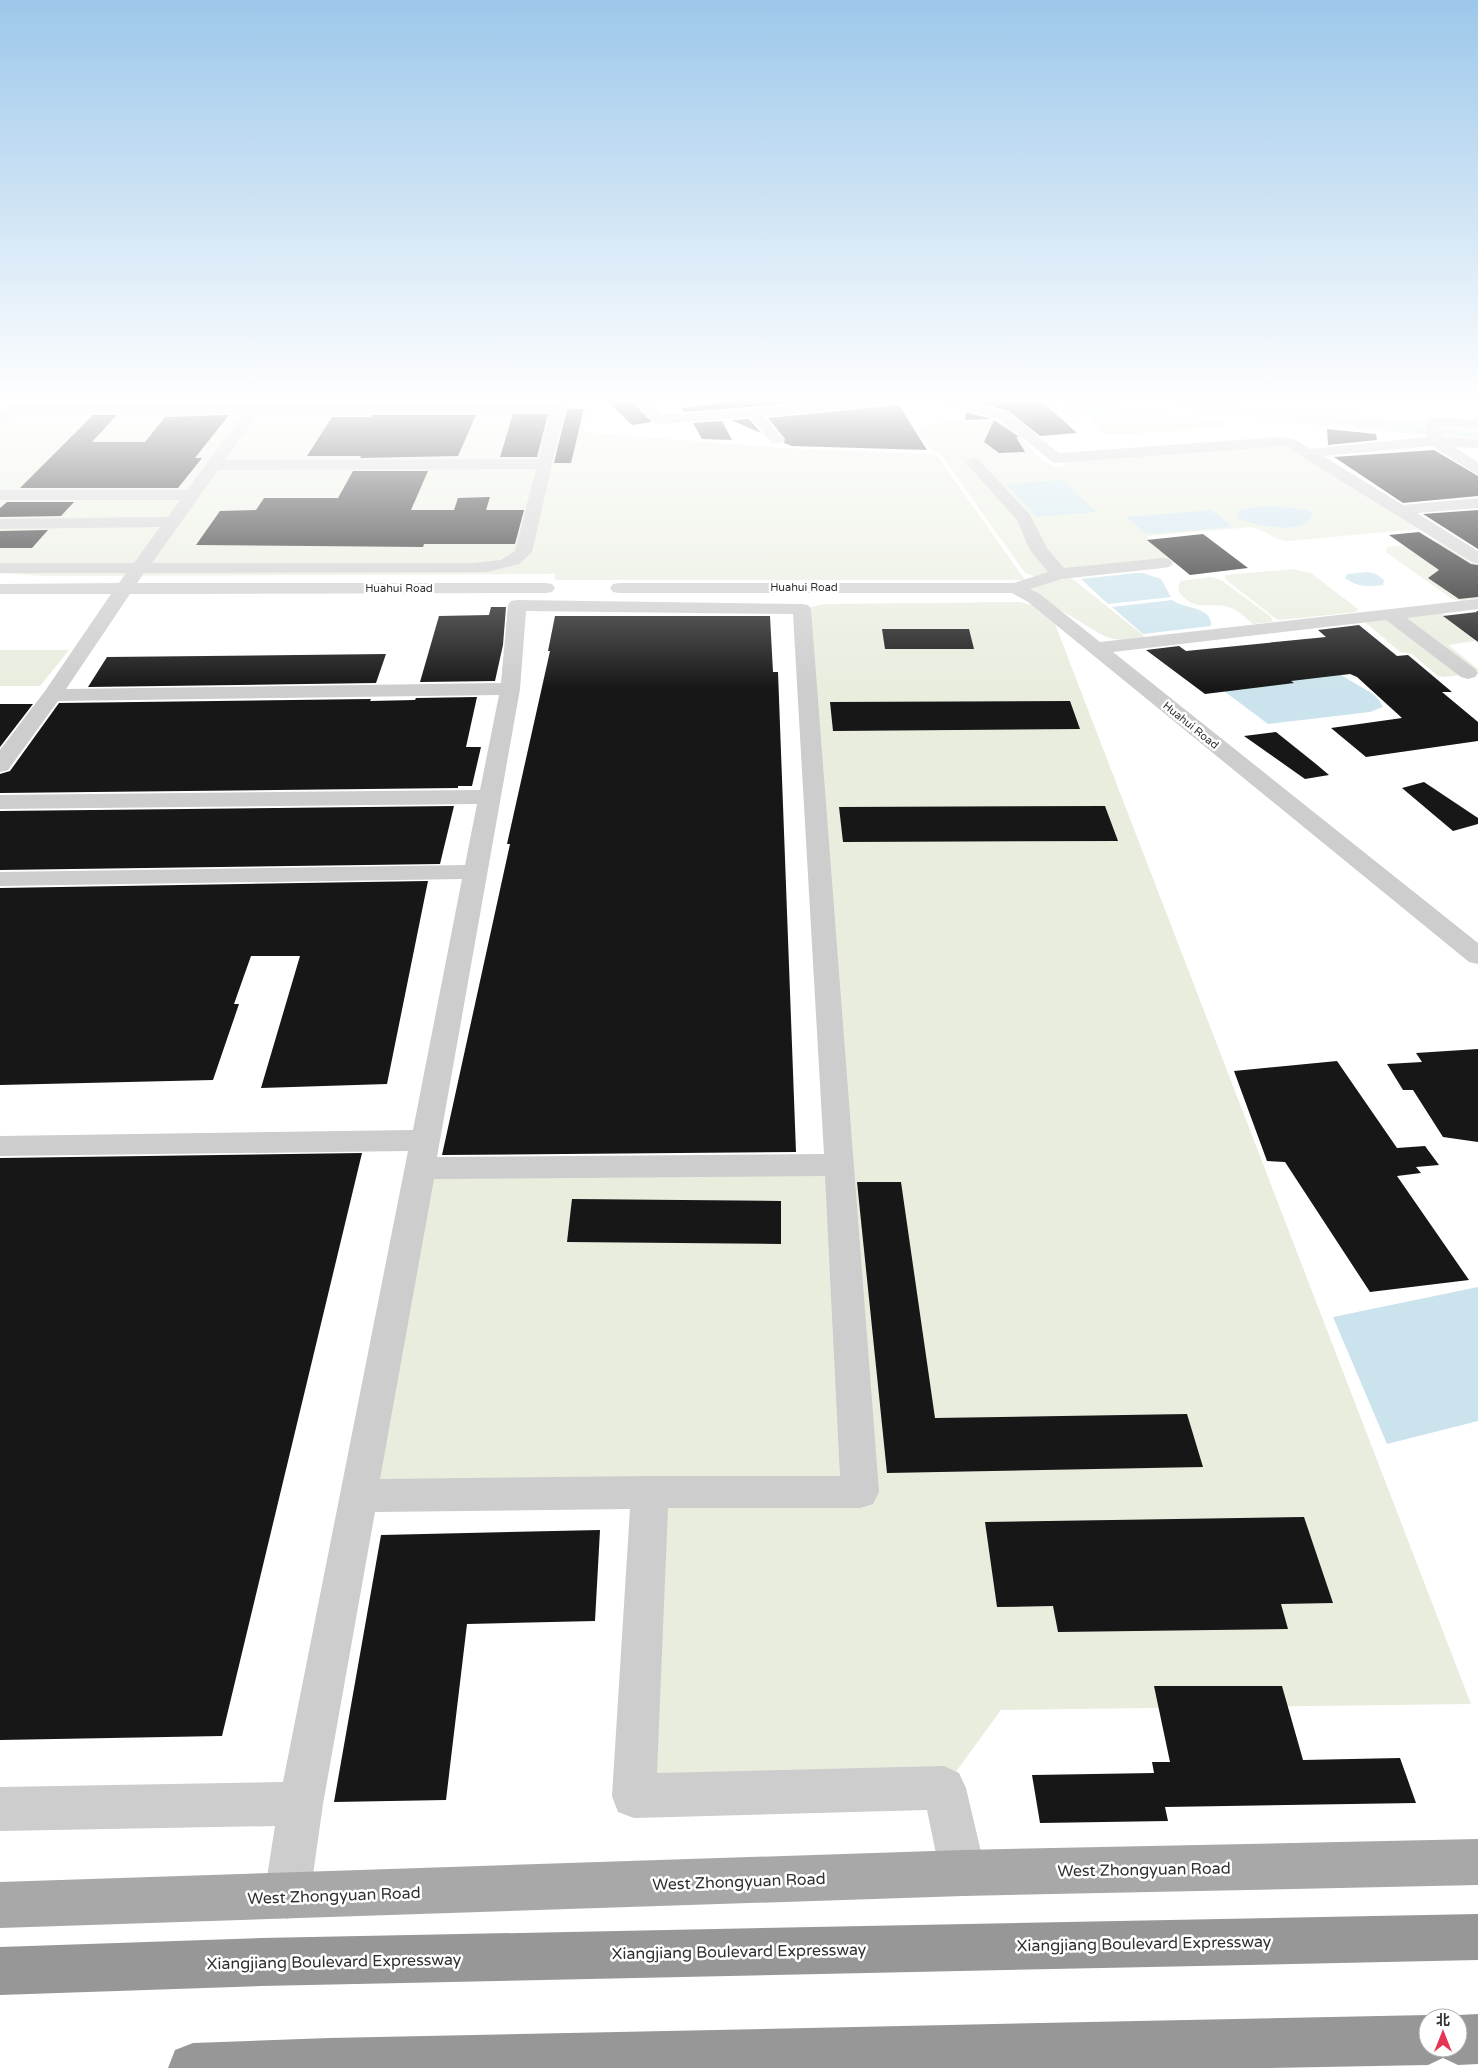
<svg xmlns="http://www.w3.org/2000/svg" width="1478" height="2068" viewBox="0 0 1478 2068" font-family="'Varela Round','Noto Sans SC',sans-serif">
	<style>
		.green { fill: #e8edde }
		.water { fill: #cbe3ec }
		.building { fill: #171717 }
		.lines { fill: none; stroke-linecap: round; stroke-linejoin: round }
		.minor { fill: #cdcdcd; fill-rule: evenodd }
		.major { fill: #a8a8a8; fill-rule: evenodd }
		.highway { fill: #979797; fill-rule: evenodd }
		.labels { text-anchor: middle; stroke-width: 5; stroke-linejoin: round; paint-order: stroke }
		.far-street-label { font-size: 11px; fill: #303030; stroke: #fff }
		.near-street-label { font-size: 16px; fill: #303030; stroke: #fff }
	</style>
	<rect width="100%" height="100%" fill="#fff"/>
	<path class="green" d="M946,399H1056L1050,403L1078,412L1084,418L1078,423L1029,426Z
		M1109,399H1215L1310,410L1478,424V444L1435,436L1311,425Z
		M561,407H588L584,432L784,448L936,454L1025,580H555V574L46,576L0,573V409Z
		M1150,413L1216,418L1226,427L1112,435L1102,433L1090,420L1095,417Z
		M987,420C1015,420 1026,450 1047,463C1051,466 1058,467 1063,468L1066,462L1285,444L1418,529L1289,541C1275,541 1265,530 1252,527L1146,536L1174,561L1173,566L1070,577L1143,635L1144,637C1130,641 1115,641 1102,635L1026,589L1041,579L1025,573L941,455L933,451L916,430C937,419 964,422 987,420Z
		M1440,542L1478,560V602H1466L1452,599L1386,552L1387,547Z
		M1292,569L1311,573L1358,609L1356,612L1281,620L1276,619L1225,579V575Z
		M1211,577L1221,580L1270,616L1273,622L1253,624C1246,619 1240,611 1231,608C1211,600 1194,615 1178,590L1180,581Z
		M1020,602L1050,611L1471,1704L1001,1710L944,1788L634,1796L650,1492L359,1496L421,1168L840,1165L802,609L824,604Z
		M1442,613L1475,637V641L1448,645L1478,669L1477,673L1445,677L1438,676L1412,654L1400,652L1366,623L1369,619Z
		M0,650H69L40,686H0Z"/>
	<path class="water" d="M1066,399L1131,407L1138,410L1089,414L1058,404Z
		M1146,399H1168L1280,413L1478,432V437L1360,426Z
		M1063,480L1096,512L1037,517L1006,484Z
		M1272,506L1308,510L1312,513C1308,538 1254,525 1239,519L1237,514L1242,509Z
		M1212,510L1233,527L1146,534L1127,517Z
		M1368,572L1376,574L1384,580L1383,585C1369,587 1356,587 1345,578L1347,574Z
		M1135,573H1143L1161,579L1171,597L1108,604L1081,579Z
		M1172,600C1183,609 1213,606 1211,626L1143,634L1112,607Z
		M1184,661L1341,675L1373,694L1379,700L1383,707L1370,712L1268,724Z
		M1478,1287V1421L1387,1444L1333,1317Z"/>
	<path class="building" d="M605,399H629L652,422L632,425Z
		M750,399H843L684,412L681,408Z
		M967,399H1039L1077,433L1040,436L1009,411Z
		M899,405L927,450L792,446L784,443L785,439L768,418Z
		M567,409H584L571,463H554Z
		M966,412L991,419L965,420Z
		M513,414H548L537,457H500Z
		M93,415H117L92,442H145L165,417L229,415L195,458H202L178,488H20Z
		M372,415H476L458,456L360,458L361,456H307L332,417H371Z
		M749,419L761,433L731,420Z
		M994,420L1019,437H1016L1025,452L999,453L984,442Z
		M722,421L732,440L702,439L693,423Z
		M1327,429L1376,434L1377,440L1328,445Z
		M1434,450L1478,476V496L1403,503L1334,457Z
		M353,471H428L411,510H454L458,498L490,497L486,510H524L515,544H424L423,547L196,545L220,511L256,510L264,498H338Z
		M7,502H74L61,516L0,517V508Z
		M1478,510V549L1423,514Z
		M48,530L32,548H0V531Z
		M1419,532L1471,564L1478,565V597L1459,599L1428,578L1439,570L1389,535Z
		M1203,534L1248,568L1190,575L1147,540Z
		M491,607H506L503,645L495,681L420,682L439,616L489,615Z
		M1476,611H1478V642L1443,616L1477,612Z
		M555,616H770L773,672H778L796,1152L442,1155L510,844H507L550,651H548Z
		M1359,625L1397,656L1408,655L1452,692H1442L1478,722V741L1366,757L1331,728L1402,718L1357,677L1350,674L1291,681L1294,683L1205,694L1146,650L1179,646L1186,651L1326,637L1318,630Z
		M882,629H969L974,649H885Z
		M386,654L376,683L88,687L107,657Z
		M477,697L466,747H481L472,786H458V788L0,793V774L10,771L59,703L371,699L370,701L415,700L416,698Z
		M1070,701L1080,729L833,731L830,702Z
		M0,704H33L0,747Z
		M1276,732L1316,764L1329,775L1305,779L1244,736Z
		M1424,782L1478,818V824L1453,831L1402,788Z
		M454,806L440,864L0,870V811Z
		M1105,806L1118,841L843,842L839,807Z
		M428,881L387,1084L261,1088L300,956H251L234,1004H239L213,1080L0,1085V888Z
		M1478,1049V1142L1443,1137L1413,1090H1403L1387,1064L1422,1062L1416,1053Z
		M1337,1061L1397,1148L1425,1146L1439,1165L1416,1167L1421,1173L1397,1176L1469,1280L1370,1292L1285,1162L1267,1161L1234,1071Z
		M362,1153L222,1736L0,1740V1158Z
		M857,1182H901L935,1418L1187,1414L1203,1467L887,1473Z
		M572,1199L781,1201V1244L567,1242Z
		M1304,1517L1333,1603L1281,1604L1288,1629L1058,1632L1053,1606L997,1607L985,1522Z
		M600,1530L595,1621L467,1624L446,1800L334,1802L381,1535Z
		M1154,1686H1282L1303,1760L1400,1758L1416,1803L1165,1807L1168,1821L1040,1823L1032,1775L1154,1773L1152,1762H1170Z"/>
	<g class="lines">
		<path class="minor" d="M631,399H646L663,415L869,399H956L1009,413L1059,453L1279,437L1294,439L1310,449L1427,437L1426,424L1430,418L1435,417L1478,420V428L1440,426L1442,437L1478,440V448L1454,447L1478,462V474L1473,472L1432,446L1323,456L1403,505L1478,498V508L1417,513L1478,551V563L1472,562L1285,446L1056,463L1051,461L999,419L940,403H883L873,407L764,416L784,440L782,443H772L750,417L660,424L655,423Z
			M255,404L563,405L565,408L532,552L519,564L487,572L144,573L137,583H546L552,584L555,588L552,592L546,593L130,594L66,689L501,683L508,605L511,601L517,600L802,604L808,605L811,609L879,1492L873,1504L860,1508H668L657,1773L944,1766L959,1773L966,1788L986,1873L979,1889L963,1896L947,1889L940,1873L927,1810L634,1818L618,1812L612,1796L630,1509L375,1512L323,1804L310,1896L303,1912L287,1919L271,1912L264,1896L275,1826L0,1831V1787L283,1782L408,1151L0,1156V1136L413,1130L462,879L0,886V872L465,865L477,804L0,809V795L480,790L499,695L58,701L8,770L0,772V750L45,691L111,594H0V584L119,583L126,573H0V563H134L160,527L0,529V519L168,517L180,500H0V490H187L244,413H13L5,425L0,426V412L4,406L9,405ZM550,412L538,459L225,460L259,413ZM536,469L515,551L501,560L473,563H152L218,470ZM526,611L793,614L824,1154L437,1157L520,689ZM825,1176L840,1476H650L380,1479L434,1179Z
			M974,458L979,460L1030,515L1047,548L1064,568L1163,558L1169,559L1172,563L1169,567L1163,568L1061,579L1030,589L1040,594L1100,642L1478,599V609L1407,618L1475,669L1478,673L1475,677L1468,679L1461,677L1386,620L1113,652L1478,943V964L1469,962L1028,602L1012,593H619L613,592L610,588L613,584L619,583H1014L1048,572L1030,550L1017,520L966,463L969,460Z"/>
		<path class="major" d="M1478,1839V1885L963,1896L0,1928V1882L963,1850Z"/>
		<path class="highway" d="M1478,1914V1960L261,1986L0,1995V1947L261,1938Z
			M1478,2014V2064L1458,2065L1443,2058L1428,2065L1268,2068H168L175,2050L193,2043L329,2038L1428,2015L1434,2018H1428V2048H1458V2018H1452L1458,2015Z"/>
	</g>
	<linearGradient id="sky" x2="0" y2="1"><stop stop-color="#9cc7ea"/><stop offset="0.58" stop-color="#fff"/><stop offset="1" stop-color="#fff" stop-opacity="0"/></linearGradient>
	<rect width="1478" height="689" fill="url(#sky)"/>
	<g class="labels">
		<g class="far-street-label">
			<text x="804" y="591">Huahui Road</text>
			<text x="399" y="592">Huahui Road</text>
			<text transform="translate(1191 725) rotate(39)" y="4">Huahui Road</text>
		</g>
		<g class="near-street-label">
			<text transform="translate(1144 1869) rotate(-1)" y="6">West Zhongyuan Road</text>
			<text transform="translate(739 1881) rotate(-2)" y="6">West Zhongyuan Road</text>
			<text transform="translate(334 1895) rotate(-2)" y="6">West Zhongyuan Road</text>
			<text transform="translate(1144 1943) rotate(-1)" y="6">Xiangjiang Boulevard Expressway</text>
			<text transform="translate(739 1951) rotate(-1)" y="6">Xiangjiang Boulevard Expressway</text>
			<text transform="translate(334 1961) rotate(-1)" y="6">Xiangjiang Boulevard Expressway</text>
		</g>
	</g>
	<g transform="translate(1443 2033)"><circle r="24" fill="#ffffff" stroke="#acacac"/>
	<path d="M0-4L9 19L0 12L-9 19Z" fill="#e43555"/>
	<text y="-8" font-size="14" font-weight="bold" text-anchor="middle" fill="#303030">北</text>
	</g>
</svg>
